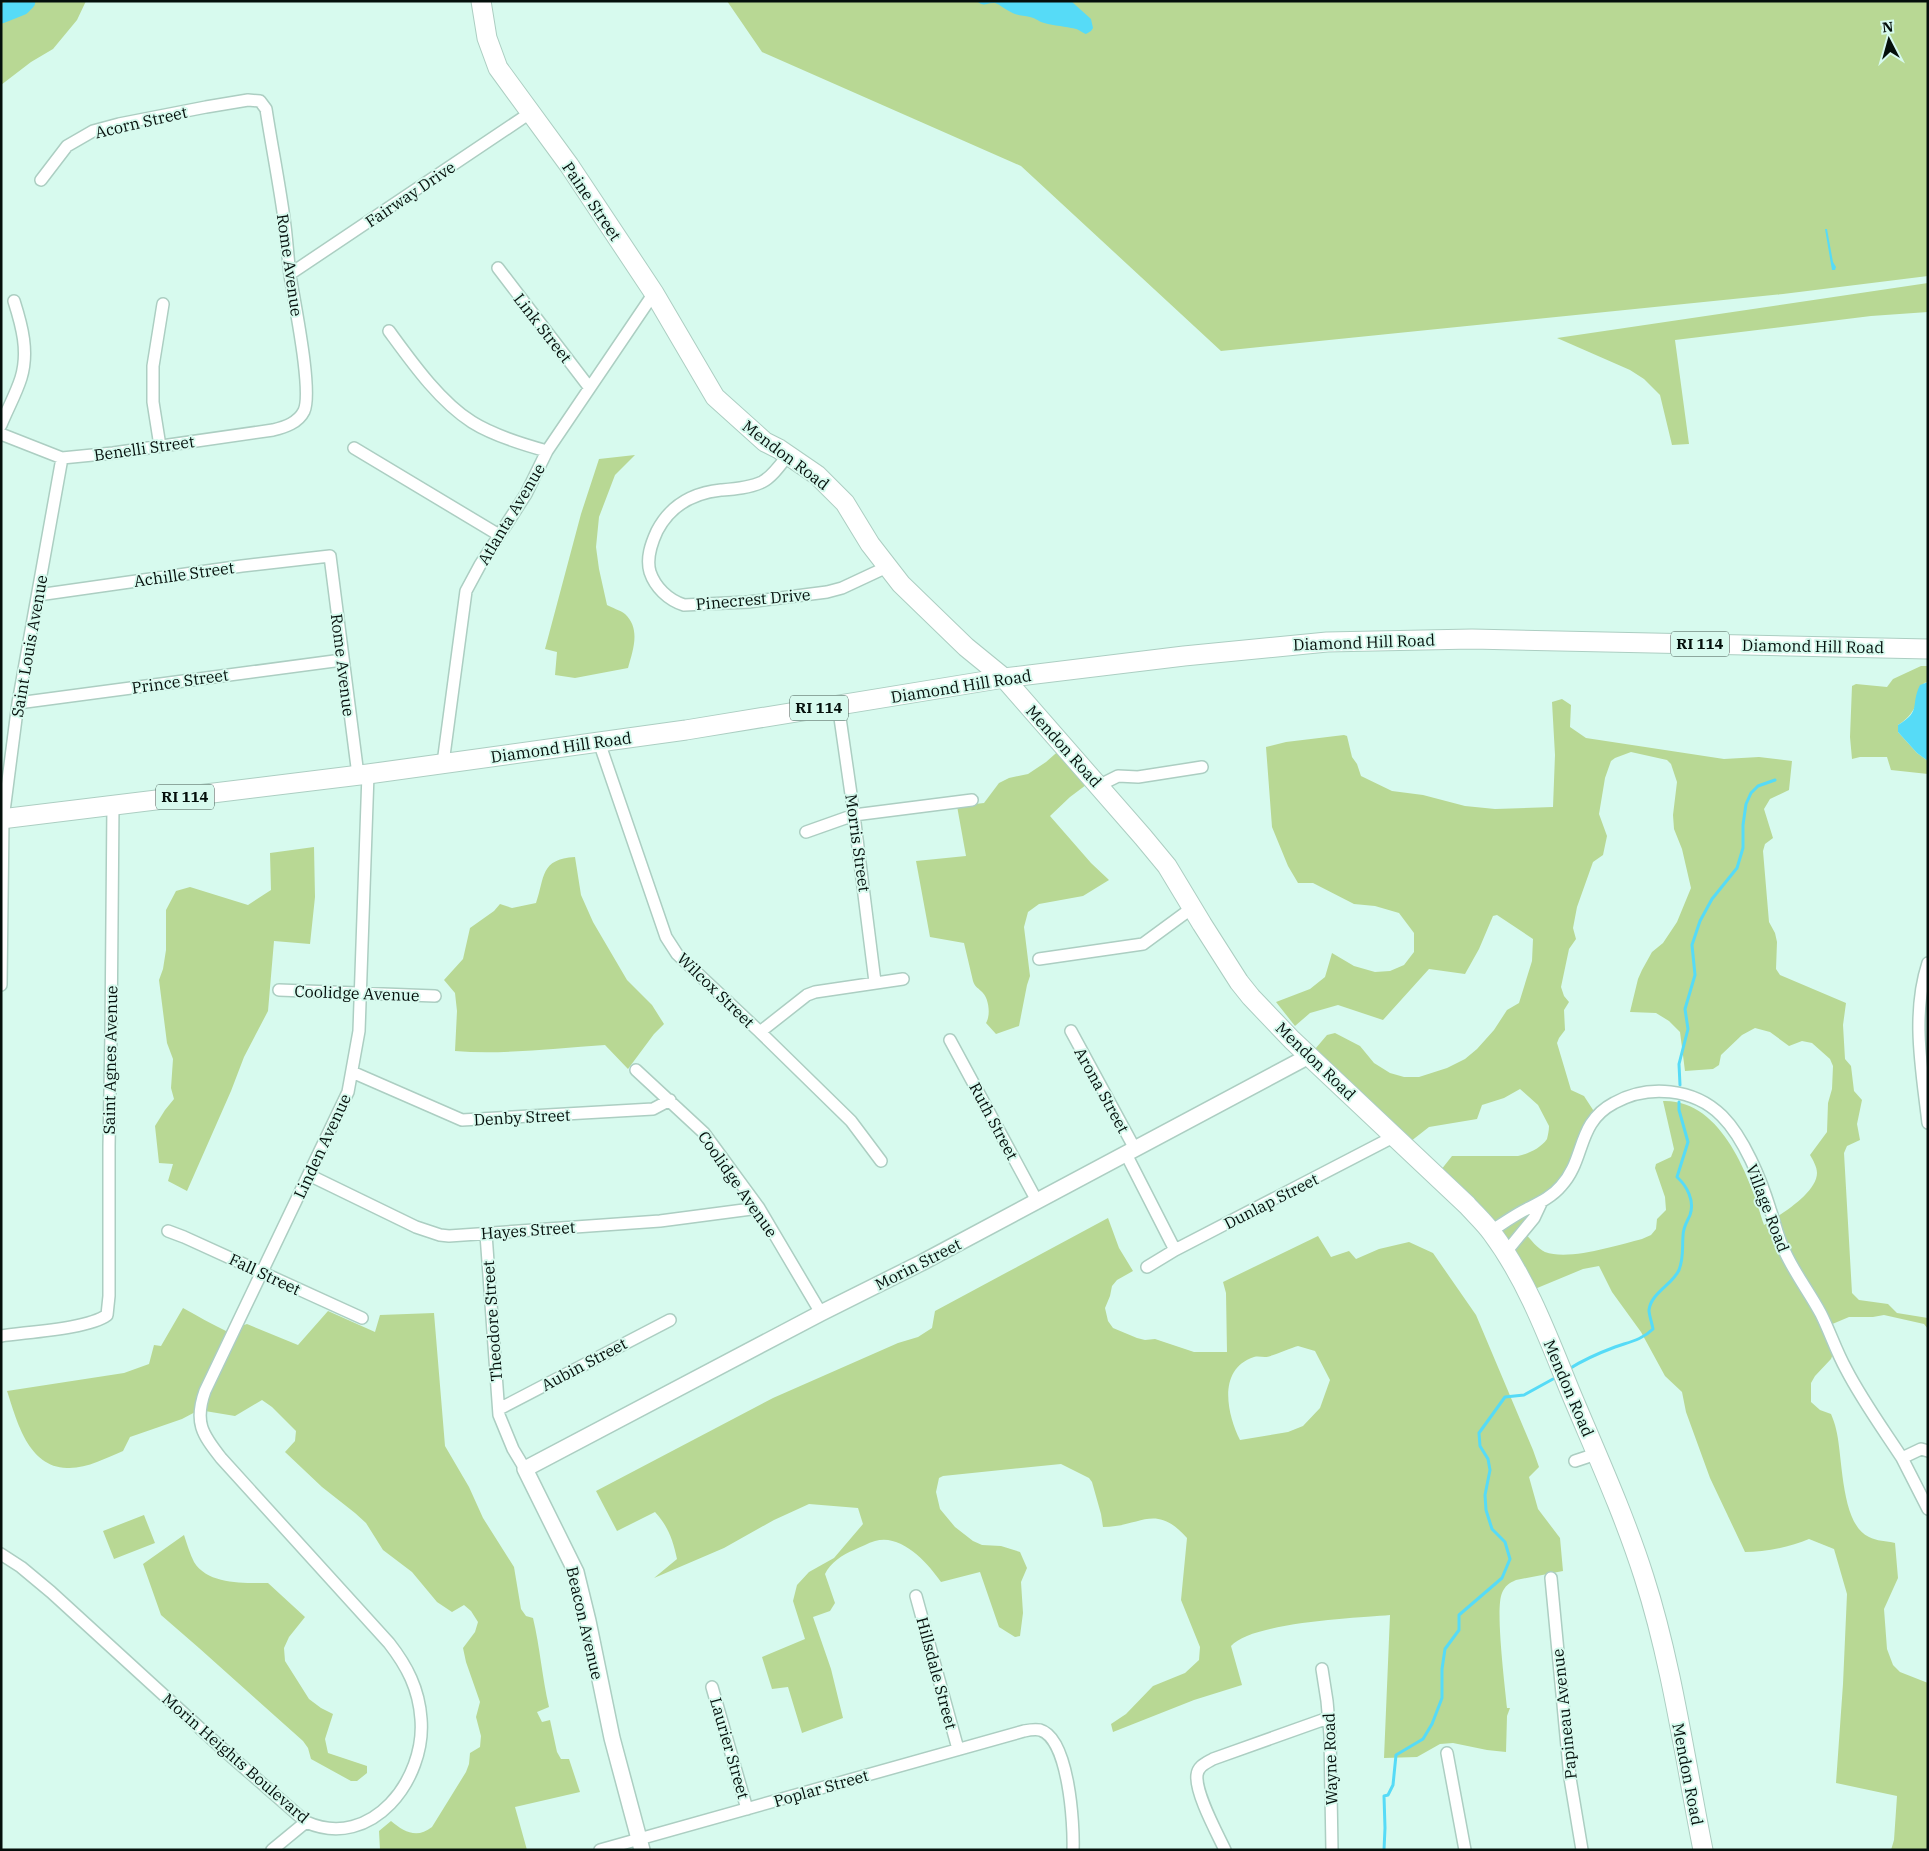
<svg xmlns="http://www.w3.org/2000/svg" width="1929" height="1851" viewBox="0 0 1929 1851" font-family="'IBM Plex Serif',serif">
	<style>
		.green { fill: #b8d894; fill-rule: evenodd }
		.water { fill: #56dbf7 }
		.lines { fill: none; stroke-linecap: round; stroke-linejoin: round }
		.stream { stroke: #56dbf7; stroke-width: 3 }
		.river { stroke: #56dbf7; stroke-width: 19 }
		.minor-casing { stroke: #accec2; stroke-width: 14 }
		.tertiary-casing { stroke: #accec2; stroke-width: 18 }
		.primary-casing { stroke: #accec2; stroke-width: 21 }
		.minor { stroke: #fff; stroke-width: 11 }
		.tertiary { stroke: #fff; stroke-width: 15 }
		.primary { stroke: #fff; stroke-width: 19 }
		.labels { text-anchor: middle; stroke-width: 4; stroke-linejoin: round; paint-order: stroke }
		.shield { fill: #d7faee; stroke: #43564f; stroke-width: 1 }
		.shield-label { font-size: 15px; font-weight: bold; fill: #040f0b }
		.street-label { font-size: 16px; fill: #040f0b; stroke: #d7faee }
	</style>
	<rect width="100%" height="100%" fill="#d7faee"/>
	<path class="green" d="M1,1H86L77,20L53,49L31,62L1,85Z
		M727,1H1928V276L1783,294L1221,351L1021,166L762,52Z
		M1928,283V312L1871,316L1675,340L1689,444L1672,445L1660,395L1644,379L1630,370L1557,338Z
		M635,455L615,475L599,517L596,547L599,569L607,605C612,608 620,610 625,614C641,629 633,650 628,668L575,678L555,675L557,652L545,649L581,514L599,459Z
		M1921,666H1928V682L1924,683C1917,701 1916,714 1898,725V732L1917,753L1928,761V774L1891,770L1887,757H1860L1852,759L1850,737L1852,686L1856,684L1887,687L1893,679Z
		M1562,699L1571,705L1570,727L1586,738L1724,759L1759,757L1792,761L1789,790L1770,799L1764,809L1773,838L1765,844L1763,851L1769,922L1775,933L1777,942L1776,969L1780,975L1846,1003L1843,1025L1845,1059L1851,1066L1854,1091L1862,1100L1857,1124L1860,1140L1847,1146L1844,1153L1852,1293L1859,1300L1888,1304L1897,1313L1928,1318V1329L1924,1324L1884,1315L1873,1317H1849L1830,1325L1822,1330L1833,1354L1831,1359L1815,1376L1811,1383V1402L1820,1410L1831,1414C1833,1419 1835,1424 1836,1429C1843,1455 1840,1524 1869,1537C1876,1541 1887,1541 1895,1543L1898,1578L1884,1609L1887,1649L1893,1665L1900,1672L1928,1683V1850H1891L1894,1840L1897,1796L1836,1783L1843,1684L1847,1594L1834,1549L1809,1539C1791,1547 1764,1552 1745,1552L1710,1478L1686,1412L1682,1392L1665,1376L1641,1332L1612,1292L1599,1266L1583,1269L1530,1291L1437,1175L1452,1156H1518C1528,1154 1541,1148 1547,1139C1548,1135 1549,1130 1549,1126L1538,1105L1520,1089L1504,1098L1482,1105L1477,1119L1429,1127L1406,1145L1310,1055L1327,1035L1335,1033L1360,1046L1374,1063L1390,1073L1404,1077H1419L1447,1068L1465,1059L1477,1049L1494,1030L1507,1010L1519,1003L1532,961L1533,939L1497,915L1493,916L1479,949L1465,974L1429,969L1383,1020L1338,1005L1310,1013L1295,1026L1276,1002L1310,989L1325,977L1332,953L1354,966L1375,972L1390,971L1404,965L1414,952V933L1399,913L1375,906L1354,904L1313,883H1298L1288,866L1272,827L1266,747L1286,742L1344,735L1347,736L1352,757L1357,764L1361,776L1392,791L1423,795L1465,806L1495,809L1553,807L1555,755L1552,702ZM1631,752L1667,760L1671,764L1677,782L1673,815L1674,829L1682,849L1691,888L1677,922L1663,943L1652,952L1642,970L1638,979L1630,1012L1656,1013L1669,1021L1680,1032L1685,1071L1713,1069L1719,1065L1721,1055L1742,1035L1755,1028L1770,1032L1789,1046L1802,1041L1812,1043L1830,1059L1833,1066L1832,1089L1828,1103L1827,1132L1810,1155C1813,1160 1817,1167 1817,1173C1817,1193 1779,1216 1764,1225C1750,1178 1722,1099 1663,1101L1674,1149L1671,1157L1656,1164L1655,1168L1665,1197L1666,1210L1657,1219L1656,1229L1651,1235L1642,1239C1618,1245 1569,1261 1545,1252C1538,1249 1530,1239 1525,1233L1572,1167L1597,1116L1584,1096L1571,1090L1557,1043L1559,1038L1565,1030L1564,1010L1569,1002L1564,996L1561,987L1569,949L1576,939L1573,928L1577,907L1593,862L1603,855L1607,836L1599,814L1605,778L1611,761L1615,758Z
		M1063,747L1090,782L1070,797L1050,816L1091,863L1109,880L1083,896L1039,904L1028,912L1024,927L1030,976L1027,985L1019,1026L996,1034L986,1023C991,1015 989,997 981,991C977,987 975,987 973,981L964,943L930,937L916,861L966,856L957,806L984,803L999,783L1009,778L1028,774L1046,762Z
		M314,847L315,897L310,944L274,941L268,1011L244,1057L231,1091L187,1191L168,1181L173,1164L159,1163L155,1126L165,1110L174,1099L171,1088L173,1059L167,1043L159,980L163,969L166,950V910L176,891L190,887L248,905L271,890L270,853Z
		M575,857L581,895L593,922L627,980L652,1005L664,1024L654,1034L628,1069L605,1045C555,1048 504,1055 455,1051L457,1011L455,993L444,980L463,959L470,928L494,911L500,904L512,908L536,903C545,877 540,859 575,857Z
		M1108,1218L1119,1248L1133,1271L1117,1280L1112,1286L1110,1296L1105,1308L1108,1321L1113,1328L1137,1338L1145,1340L1155,1339L1194,1352H1227L1226,1293L1223,1282L1318,1236L1331,1257L1349,1251L1356,1259L1379,1249L1409,1242L1433,1253L1476,1315L1533,1450L1539,1467L1529,1477L1538,1509L1560,1538L1563,1571L1516,1580C1509,1583 1505,1586 1502,1593C1495,1609 1505,1686 1507,1708H1510L1507,1716L1506,1752L1487,1750L1453,1743L1440,1744L1417,1757L1384,1758L1390,1615C1357,1618 1252,1622 1231,1646L1242,1685L1194,1700L1113,1732L1111,1724L1126,1714L1153,1686L1185,1673L1199,1660L1200,1647L1181,1600L1187,1538C1155,1502 1141,1527 1103,1527L1101,1514L1092,1482L1089,1478L1061,1464L943,1476L939,1478L936,1492L940,1509L955,1527L973,1541L982,1545L1001,1546L1020,1552L1027,1568L1021,1582L1023,1613L1020,1636L1015,1637L999,1627L980,1572L941,1582C928,1563 901,1533 875,1541C868,1543 861,1547 854,1550C843,1554 830,1563 825,1574L835,1603L830,1611L813,1617L831,1669L843,1718L802,1733L788,1687L772,1689L762,1657L805,1639L793,1601L797,1585L809,1572L834,1558L863,1524L858,1508L809,1504L774,1520L724,1548L654,1578L677,1559C673,1540 668,1526 655,1512L617,1531L596,1491L773,1398L898,1343L918,1337L932,1328L935,1311ZM1298,1346L1315,1351L1330,1380L1320,1408L1303,1426L1288,1432L1240,1440C1227,1414 1217,1369 1254,1357C1258,1356 1261,1357 1265,1357C1271,1357 1290,1348 1298,1346Z
		M183,1308C198,1316 211,1324 226,1331L247,1324L298,1345L328,1311L375,1332L380,1315L434,1313L445,1446L469,1487L483,1518L514,1567L521,1609L526,1616L533,1618C540,1647 542,1677 549,1707L537,1712L542,1722L550,1720L557,1752L561,1759H569L580,1792L515,1807L527,1850H380L379,1831L391,1821C404,1832 417,1839 432,1827L466,1772L469,1764L470,1753L480,1747L481,1736L476,1717L480,1702L466,1662L463,1648L475,1632L478,1622L471,1611L464,1605L452,1612L437,1602L412,1572L383,1550L366,1523L355,1513L322,1487L285,1452L295,1441L296,1431L272,1407L262,1400L235,1416L199,1410L182,1419L130,1437L123,1451C106,1458 86,1469 67,1468C28,1467 17,1421 7,1391L124,1373L149,1364L154,1345L161,1346Z
		M144,1515L155,1543L114,1559L103,1531Z
		M184,1535C187,1544 190,1554 194,1562C208,1585 245,1583 268,1583L305,1617L289,1637L284,1648L285,1661L309,1699L321,1708L333,1714L325,1739L328,1753L367,1766V1773L357,1781H351L311,1759L308,1748L303,1741L199,1648L161,1615L143,1564Z"/>
	<path class="water" d="M977,1H1071L1091,19L1093,28L1091,31L1086,34C1081,32 1077,28 1071,28C1063,26 1049,25 1041,22C1037,20 1035,18 1030,17C1025,16 1020,16 1015,14C1009,12 999,4 995,3C987,2 984,8 977,1Z
		M1825,229H1827L1833,262L1836,267L1835,270H1832Z
		M1928,682V761L1917,753L1898,732V725C1922,711 1910,705 1920,685Z"/>
	<g class="lines">
		<path class="stream" d="M1680,1085L1679,1064L1688,1029L1685,1009L1695,975L1692,945L1700,921L1712,899L1737,868L1743,848V825L1746,804L1751,793L1758,786L1775,780
			M1569,1369C1583,1360 1599,1353 1615,1347C1629,1342 1642,1340 1653,1329C1652,1323 1649,1315 1649,1310C1651,1293 1672,1285 1679,1270C1684,1257 1682,1249 1683,1236C1683,1227 1687,1222 1690,1215C1695,1201 1687,1186 1677,1177L1688,1142L1679,1110V1102
			M1384,1850L1385,1828L1384,1796L1388,1795L1393,1785L1396,1755L1423,1739L1432,1724L1442,1698V1669L1445,1649L1459,1630V1615L1502,1578L1510,1559L1505,1542L1492,1529L1486,1510L1485,1495L1490,1470L1488,1459L1480,1446L1479,1433L1505,1397L1524,1395L1553,1379"/>
		<path class="river" d="M1,14L21,6L26,1"/>
		<defs>
			<path id="minor" d="M498,268L589,387
				M290,274L530,113
				M389,331C411,361 439,401 472,422C491,434 525,445 547,451
				M1,425C7,410 16,394 21,378C29,352 22,326 14,301
				M1,434L62,458L113,453L273,430C285,427 298,423 304,411C313,391 294,301 290,275C288,259 287,242 285,226C280,187 272,148 266,109L260,101L248,100L206,107L119,124L93,131L67,146L41,180
				M160,446L153,402V366L163,304
				M354,448L499,535
				M788,455C781,464 772,477 762,482C749,488 734,489 721,490C692,493 670,506 657,531C651,544 646,558 650,572C655,587 668,600 684,605L748,602L827,592L842,588L887,567
				M38,595L242,566L330,556L358,775
				M18,703L342,660
				M838,704L854,815L875,982
				M599,742L666,937L677,954L760,1032L807,995L815,992L903,979
				M443,763L466,591L480,565L526,494L547,451L654,293
				M1100,785L1118,776L1138,777L1202,767
				M806,832L854,815L972,800
				M1039,959L1143,944L1192,908
				M1928,963C1911,1015 1922,1070 1928,1123
				M1,985L3,819L18,703L62,458
				M279,990L435,996
				M1071,1031L1135,1149
				M760,1032L851,1121L881,1161
				M950,1040L1037,1201
				M636,1070L704,1133L759,1208L821,1313
				M352,1072L462,1120L653,1109L670,1100
				M1126,1154L1175,1250
				M309,1175L416,1227L440,1235L449,1236L660,1221L759,1208
				M168,1231L184,1237L362,1318
				M1491,1231C1502,1224 1512,1217 1523,1211C1536,1204 1551,1198 1561,1186C1586,1159 1576,1123 1614,1103C1648,1084 1694,1088 1722,1116C1744,1138 1761,1180 1770,1209C1775,1223 1778,1239 1785,1252C1795,1274 1810,1293 1821,1314C1830,1332 1836,1351 1846,1369C1862,1400 1883,1429 1902,1458
				M486,1234L499,1415L513,1449L525,1469
				M1506,1252L1534,1218L1542,1201
				M1147,1267L1175,1250L1395,1136
				M1,1336C26,1332 88,1329 107,1315L109,1296V1146L111,1035L113,804
				M499,1409L670,1320
				M1928,1451L1921,1449L1902,1458L1928,1509
				M1575,1461L1596,1454
				M1,1554L21,1567L51,1592L226,1752L306,1822C372,1851 426,1779 421,1719C419,1689 407,1666 389,1643L221,1458C202,1434 194,1422 205,1391L348,1092L359,1031L368,774
				M1551,1578L1570,1778L1582,1850
				M916,1596L958,1749
				M1322,1669L1327,1701L1330,1735L1332,1850
				M712,1687L747,1809
				M1447,1753L1465,1850
				M272,1850L306,1822
				M600,1850L1024,1731C1029,1730 1035,1729 1040,1730C1069,1738 1074,1825 1073,1850
				M1225,1850C1217,1833 1195,1793 1197,1775C1198,1766 1206,1763 1213,1759L1328,1718"/>
			<path id="tertiary" d="M642,1850L612,1738L588,1621L576,1572L525,1469L821,1313L921,1263L1309,1056"/>
			<path id="primary" d="M481,1L487,38L498,68L569,165L654,293L715,397L765,442L779,449L817,475L845,503L870,544L901,584L966,647L1004,678L1143,837L1167,866L1202,924L1239,982L1251,997L1292,1040L1467,1205C1475,1214 1485,1223 1492,1233C1527,1280 1548,1337 1570,1391C1596,1453 1624,1514 1644,1577C1672,1664 1685,1760 1703,1850
				M1,819L368,774L686,730L1004,678L1184,656L1327,642L1472,639L1928,649"/>
		</defs>
		<use href="#minor" class="minor-casing"/>
		<use href="#tertiary" class="tertiary-casing"/>
		<use href="#primary" class="primary-casing"/>
		<use href="#minor" class="minor"/>
		<use href="#tertiary" class="tertiary"/>
		<use href="#primary" class="primary"/>
	</g>
	<g class="labels">
		<g class="shield">
			<rect x="1671" y="631.5" width="58" height="25" rx="4"/>
			<rect x="790" y="695.5" width="58" height="25" rx="4"/>
			<rect x="156" y="784.5" width="58" height="25" rx="4"/>
		</g>
		<g class="shield-label">
			<text x="1700" y="649">RI 114</text>
			<text x="819" y="713">RI 114</text>
			<text x="185" y="802">RI 114</text>
		</g>
		<g class="street-label">
			<text transform="translate(141 122) rotate(-13)" y="6">Acorn Street</text>
			<text transform="translate(410 194) rotate(-34)" y="6">Fairway Drive</text>
			<text transform="translate(592 201) rotate(56)" y="6">Paine Street</text>
			<text transform="translate(290 265) rotate(82)" y="6">Rome Avenue</text>
			<text transform="translate(543 328) rotate(52)" y="6">Link Street</text>
			<text transform="translate(144 448) rotate(-8)" y="6">Benelli Street</text>
			<text transform="translate(786 455) rotate(37)" y="6">Mendon Road</text>
			<text transform="translate(511 514) rotate(-59)" y="6">Atlanta Avenue</text>
			<text transform="translate(184 574) rotate(-8)" y="6">Achille Street</text>
			<text transform="translate(753 599) rotate(-5)" y="6">Pinecrest Drive</text>
			<text transform="translate(1364 642) rotate(-2)" y="6">Diamond Hill Road</text>
			<text transform="translate(29 646) rotate(-80)" y="6">Saint Louis Avenue</text>
			<text transform="translate(1813 646) rotate(1)" y="6">Diamond Hill Road</text>
			<text transform="translate(343 665) rotate(83)" y="6">Rome Avenue</text>
			<text transform="translate(180 681) rotate(-8)" y="6">Prince Street</text>
			<text transform="translate(961 686) rotate(-9)" y="6">Diamond Hill Road</text>
			<text transform="translate(1064 746) rotate(48)" y="6">Mendon Road</text>
			<text transform="translate(561 747) rotate(-8)" y="6">Diamond Hill Road</text>
			<text transform="translate(858 843) rotate(82)" y="6">Morris Street</text>
			<text transform="translate(716 990) rotate(44)" y="6">Wilcox Street</text>
			<text transform="translate(357 993) rotate(2)" y="6">Coolidge Avenue</text>
			<text transform="translate(110 1060) rotate(-89)" y="6">Saint Agnes Avenue</text>
			<text transform="translate(1316 1061) rotate(44)" y="6">Mendon Road</text>
			<text transform="translate(1102 1090) rotate(61)" y="6">Arona Street</text>
			<text transform="translate(522 1117) rotate(-3)" y="6">Denby Street</text>
			<text transform="translate(994 1121) rotate(62)" y="6">Ruth Street</text>
			<text transform="translate(322 1146) rotate(-65)" y="6">Linden Avenue</text>
			<text transform="translate(738 1184) rotate(55)" y="6">Coolidge Avenue</text>
			<text transform="translate(1271 1201) rotate(-27)" y="6">Dunlap Street</text>
			<text transform="translate(1768 1208) rotate(69)" y="6">Village Road</text>
			<text transform="translate(528 1230) rotate(-4)" y="6">Hayes Street</text>
			<text transform="translate(918 1264) rotate(-27)" y="6">Morin Street</text>
			<text transform="translate(265 1274) rotate(25)" y="6">Fall Street</text>
			<text transform="translate(492 1321) rotate(-94)" y="6">Theodore Street</text>
			<text transform="translate(584 1364) rotate(-28)" y="6">Aubin Street</text>
			<text transform="translate(1569 1388) rotate(67)" y="6">Mendon Road</text>
			<text transform="translate(585 1623) rotate(77)" y="6">Beacon Avenue</text>
			<text transform="translate(937 1673) rotate(75)" y="6">Hillsdale Street</text>
			<text transform="translate(1564 1714) rotate(-96)" y="6">Papineau Avenue</text>
			<text transform="translate(730 1748) rotate(74)" y="6">Laurier Street</text>
			<text transform="translate(236 1758) rotate(41)" y="6">Morin Heights Boulevard</text>
			<text transform="translate(1330 1759) rotate(-92)" y="6">Wayne Road</text>
			<text transform="translate(1688 1774) rotate(79)" y="6">Mendon Road</text>
			<text transform="translate(821 1788) rotate(-16)" y="6">Poplar Street</text>
		</g>
	</g>
	<rect width="1929" height="1851" fill="none" stroke="#040f0b" stroke-width="5"/>
	<g transform="translate(1889 40) rotate(354)" stroke="#d7faee" stroke-width="4" paint-order="stroke">
	<path d="M0-4L9 19L0 12L-9 19Z" fill="#040f0b"/>
	<text y="-8" font-size="14" font-weight="bold" text-anchor="middle" fill="#040f0b">N</text>
	</g>
</svg>
